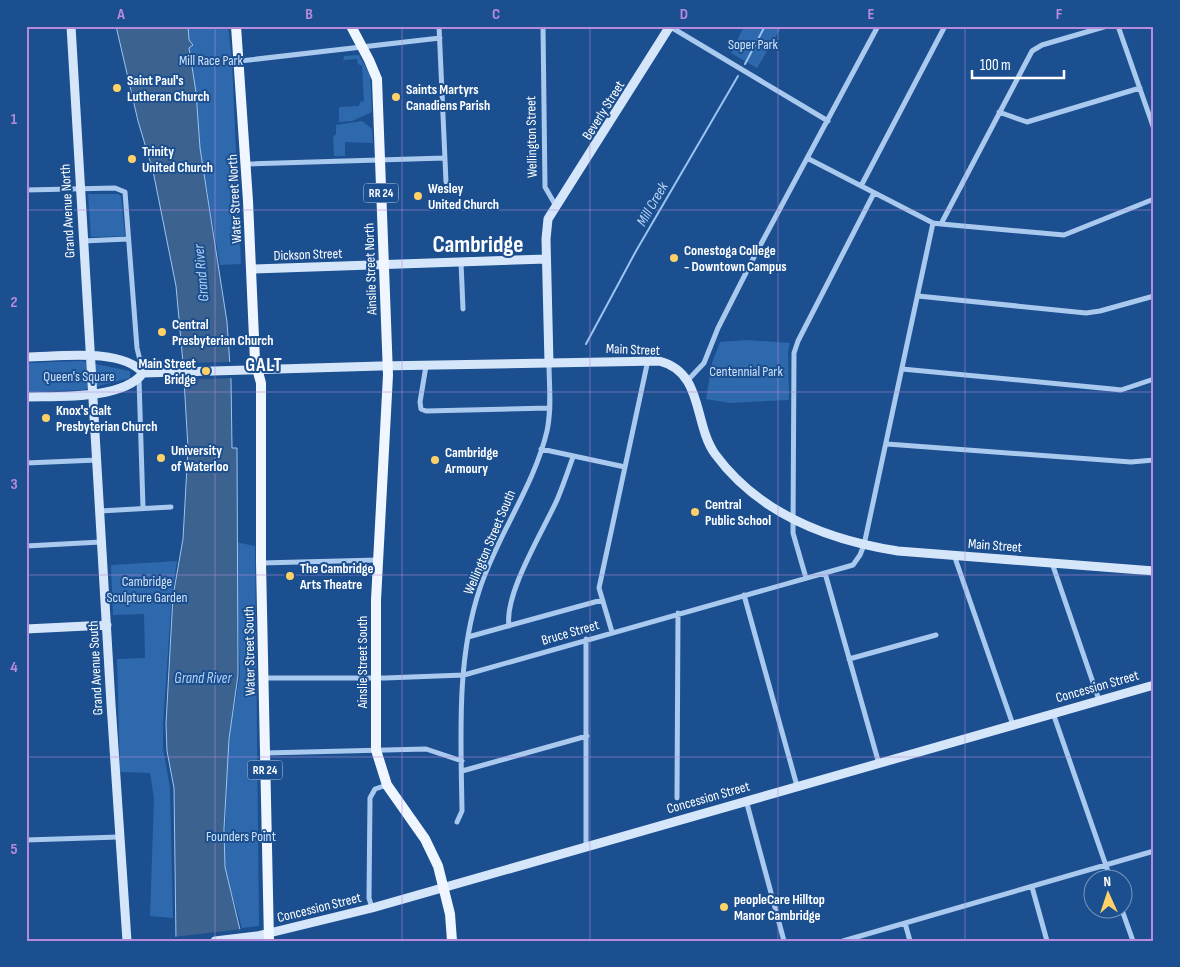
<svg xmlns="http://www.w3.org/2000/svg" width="1180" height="967" viewBox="0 0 1180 967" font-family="'Sofia Sans Condensed',sans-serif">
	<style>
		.green { fill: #2e69ad }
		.water { fill: #3c6290; stroke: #9cc4f0 }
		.pier { fill: #1b4f8f }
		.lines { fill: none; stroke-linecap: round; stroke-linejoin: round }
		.stream { stroke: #9cc4f0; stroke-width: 2 }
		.street { stroke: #a9c9ee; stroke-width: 5 }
		.secondary { stroke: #d6e6fa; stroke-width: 9 }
		.primary { stroke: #f0f6ff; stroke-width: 10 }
		.grid { fill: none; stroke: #b68bdc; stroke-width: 1; stroke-opacity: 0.55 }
		.poi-dot { fill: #ffd166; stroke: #1b4f8f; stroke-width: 2 }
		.labels { text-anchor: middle; stroke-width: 4; stroke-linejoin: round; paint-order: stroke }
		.shield { fill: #1b4f8f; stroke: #bbcadd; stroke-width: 1 }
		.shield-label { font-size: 12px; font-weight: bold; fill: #fff }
		.park-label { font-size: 14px; fill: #cfe3fa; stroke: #1b4f8f }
		.poi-label { font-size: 14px; font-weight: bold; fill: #fff; stroke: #1b4f8f; text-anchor: start }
		.street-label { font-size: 14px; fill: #fff; stroke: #1b4f8f }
		.water-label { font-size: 15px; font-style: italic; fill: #b5d3f5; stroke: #1b4f8f }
		.district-label { font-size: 19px; font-weight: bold; letter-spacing: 1px; fill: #fff; stroke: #1b4f8f }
		.town-label { font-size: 24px; font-weight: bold; fill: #fff; stroke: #1b4f8f }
		.neatline { fill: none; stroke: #b68bdc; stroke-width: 2 }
		.grid-label { font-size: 16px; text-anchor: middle; font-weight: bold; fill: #b68bdc }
	</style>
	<rect width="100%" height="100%" fill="#1b4f8f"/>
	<path class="green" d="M188,26H228L232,61L241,264L220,265L200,148L196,92L189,48L192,45L189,40Z
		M744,26H782L757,68L731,53Z
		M359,55L370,75L372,112L352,121L339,122V107L359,106L360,102L364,101L362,66L358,64L357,59L344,60L343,64L344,56Z
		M362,121L372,129L373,143L345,142V156H334L333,137L336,134V125Z
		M88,194H118L121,196L125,236L91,237Z
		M746,340L790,343L788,350L789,400L730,403L706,399L712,363L720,342Z
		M81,361L130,371V378L83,390L26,392V363Z
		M235,542L255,546L259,926L242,928L224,867L228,743L240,674Z
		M177,561L172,594L163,724V748L170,788L173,918L150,916L154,798L150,773L120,772L117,659L145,658L144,614L113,615L111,565Z"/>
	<path class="water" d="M116,26H188L189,40L193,45L189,48L196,92L200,148L227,322L231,380L232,448H237L238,675L229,739L224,829L225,867L241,934L176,941L174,788L167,751L166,724L173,596L183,539L188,448L183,363L176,286L153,171L138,121Z"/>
	<path class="pier" d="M232,362L233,378L181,380V363Z
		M243,929L246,941H173V937Z"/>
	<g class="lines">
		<path class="stream" d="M745,64L765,26
			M586,344L636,251L738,76"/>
		<path class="street" d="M439,26L446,182
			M543,26L545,187L556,206
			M669,26L828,121
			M1118,26L1154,129
			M240,61L440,38
			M999,112L1027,122L1140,88
			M807,158L933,223L941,224L1064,235L1154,199
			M246,164L445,158
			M861,186L945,26
			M26,190L115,188L125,192L137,348L143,373
			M941,224L1032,51L1042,45L1107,26
			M83,241L128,239
			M461,262L463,309
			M918,296L1086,313L1100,311L1154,296
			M426,366L420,402L421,409L426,411L550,408
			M902,369L1112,389L1121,390L1154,379
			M139,379L143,508
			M688,380L704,363L718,328L754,257L878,26
			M887,444L1131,462L1154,460
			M541,449L625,467
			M26,463L97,460
			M100,511L171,507
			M26,546L101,542
			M954,555L1013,725
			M261,563L378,560
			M1052,563L1099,700
			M825,573L879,764
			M806,578L793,533L794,353L798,341L874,193
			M744,595L797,786
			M509,626C504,594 543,531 557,500C563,486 568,471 573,457
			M612,632L599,588L648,360
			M468,637L602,600
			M586,639V847
			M849,659L936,635
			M264,678H385L464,675L853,565L860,555L864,545L933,223
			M1053,713L1111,880
			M265,753L426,749L462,761
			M462,771L587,736
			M677,798L678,613
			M746,800L784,941
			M457,822L462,811C461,738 456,659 480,588C498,534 534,486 547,431C552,408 549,385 549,363
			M26,840L119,837
			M1032,887L1047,941
			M372,908L369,898L370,798L375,789L387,785
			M1122,910L1133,941
			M905,923L910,941
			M843,941L1154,851"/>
		<path class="secondary" d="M71,26L111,704L127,941
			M251,269L546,259
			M26,357C57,357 121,347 143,373
			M549,363L546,239L548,219L670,26
			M143,373L380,366L659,361C704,372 693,423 715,454C759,514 827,540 898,551L1154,571
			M26,397C57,396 123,400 143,373
			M26,629L107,625
			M215,941L257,936L372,908L1154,685"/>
		<path class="primary" d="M236,26L248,201L255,361L261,383V563L269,941
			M351,26L369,60L377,79L388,375L376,600V750L387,785L425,839L438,866L450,914L452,941"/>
	</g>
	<path class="grid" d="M215,26V941M402,26V941M590,26V941M778,26V941M965,26V941M26,210H1154M26,392H1154M26,575H1154M26,757H1154"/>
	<g class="poi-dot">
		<circle cx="117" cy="88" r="5"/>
		<circle cx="396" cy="97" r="5"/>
		<circle cx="132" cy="159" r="5"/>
		<circle cx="418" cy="196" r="5"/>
		<circle cx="674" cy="258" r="5"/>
		<circle cx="162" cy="332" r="5"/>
		<circle cx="206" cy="371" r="5"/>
		<circle cx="46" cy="418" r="5"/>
		<circle cx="161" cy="458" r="5"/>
		<circle cx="435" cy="460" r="5"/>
		<circle cx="695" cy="512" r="5"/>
		<circle cx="290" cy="576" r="5"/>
		<circle cx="724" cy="907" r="5"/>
	</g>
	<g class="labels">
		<g class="shield">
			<rect x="363.5" y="183.5" width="35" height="19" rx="4"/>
			<rect x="247.5" y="760.5" width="35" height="19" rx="4"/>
		</g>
		<g class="shield-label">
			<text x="381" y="197">RR 24</text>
			<text x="265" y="774">RR 24</text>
		</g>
		<g class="park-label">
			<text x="753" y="49">Soper Park</text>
			<text x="211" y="65">Mill Race Park</text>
			<text x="746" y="376">Centennial Park</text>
			<text x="79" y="381">Queen's Square</text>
			<text x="147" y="586">Cambridge<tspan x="147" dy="16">Sculpture Garden</tspan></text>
			<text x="241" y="841">Founders Point</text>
		</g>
		<g class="poi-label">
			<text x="127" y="85">Saint Paul's<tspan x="127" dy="16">Lutheran Church</tspan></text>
			<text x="406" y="94">Saints Martyrs<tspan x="406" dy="16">Canadiens Parish</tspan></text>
			<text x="142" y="156">Trinity<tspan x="142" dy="16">United Church</tspan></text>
			<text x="428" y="193">Wesley<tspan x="428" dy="16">United Church</tspan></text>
			<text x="684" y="255">Conestoga College<tspan x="684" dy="16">- Downtown Campus</tspan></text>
			<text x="172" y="329">Central<tspan x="172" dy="16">Presbyterian Church</tspan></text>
			<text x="196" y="368" text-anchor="end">Main Street<tspan x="196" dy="16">Bridge</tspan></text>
			<text x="56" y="415">Knox's Galt<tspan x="56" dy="16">Presbyterian Church</tspan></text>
			<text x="171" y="455">University<tspan x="171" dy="16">of Waterloo</tspan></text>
			<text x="445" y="457">Cambridge<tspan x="445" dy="16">Armoury</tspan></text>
			<text x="705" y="509">Central<tspan x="705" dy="16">Public School</tspan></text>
			<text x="300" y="573">The Cambridge<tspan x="300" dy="16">Arts Theatre</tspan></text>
			<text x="734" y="904">peopleCare Hilltop<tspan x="734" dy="16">Manor Cambridge</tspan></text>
		</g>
		<g class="street-label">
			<text transform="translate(603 110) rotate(-58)" y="5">Beverly Street</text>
			<text transform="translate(531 137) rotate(-91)" y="5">Wellington Street</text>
			<text transform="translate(234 199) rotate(-93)" y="5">Water Street North</text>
			<text transform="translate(67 211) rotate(-93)" y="5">Grand Avenue North</text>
			<text transform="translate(308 254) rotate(-2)" y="5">Dickson Street</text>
			<text transform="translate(370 269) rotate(-92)" y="5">Ainslie Street North</text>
			<text transform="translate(633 349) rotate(2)" y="5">Main Street</text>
			<text transform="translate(489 542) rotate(-67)" y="5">Wellington Street South</text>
			<text transform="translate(995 545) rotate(4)" y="5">Main Street</text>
			<text transform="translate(570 632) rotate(-16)" y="5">Bruce Street</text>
			<text transform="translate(249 651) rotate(-91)" y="5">Water Street South</text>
			<text transform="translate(362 662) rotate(-90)" y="5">Ainslie Street South</text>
			<text transform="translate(95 668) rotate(-93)" y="5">Grand Avenue South</text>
			<text transform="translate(1097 686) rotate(-16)" y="5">Concession Street</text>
			<text transform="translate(708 797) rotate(-16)" y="5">Concession Street</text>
			<text transform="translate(319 907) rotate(-14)" y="5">Concession Street</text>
		</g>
		<g class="water-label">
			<text transform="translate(652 204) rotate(-60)" y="5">Mill Creek</text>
			<text transform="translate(201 273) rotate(-95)" y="5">Grand River</text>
			<text x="203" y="683">Grand River</text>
		</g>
		<g class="district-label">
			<text x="264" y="371">GALT</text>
		</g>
		<g class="town-label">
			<text x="478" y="252">Cambridge</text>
		</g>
	</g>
	<rect width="1180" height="967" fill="none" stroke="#1b4f8f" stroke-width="55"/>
	<g transform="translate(1108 894) rotate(357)"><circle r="24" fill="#1b4f8f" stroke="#7695bc"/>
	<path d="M0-4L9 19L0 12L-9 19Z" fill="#ffd166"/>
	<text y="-8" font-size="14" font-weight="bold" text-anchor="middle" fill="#ffffff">N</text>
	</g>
	<path d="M972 70v8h92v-8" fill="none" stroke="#ffffff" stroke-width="2.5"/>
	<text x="980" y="70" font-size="15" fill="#ffffff" stroke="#1b4f8f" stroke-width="4" paint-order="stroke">100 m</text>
	<rect x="28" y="28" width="1124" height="912" class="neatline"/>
	<g class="grid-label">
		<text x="121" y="19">A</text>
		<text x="309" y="19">B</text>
		<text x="496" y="19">C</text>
		<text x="684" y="19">D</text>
		<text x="871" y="19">E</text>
		<text x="1059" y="19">F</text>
		<text x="14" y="124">1</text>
		<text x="14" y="307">2</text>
		<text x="14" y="489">3</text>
		<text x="14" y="672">4</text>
		<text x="14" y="854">5</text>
	</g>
</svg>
